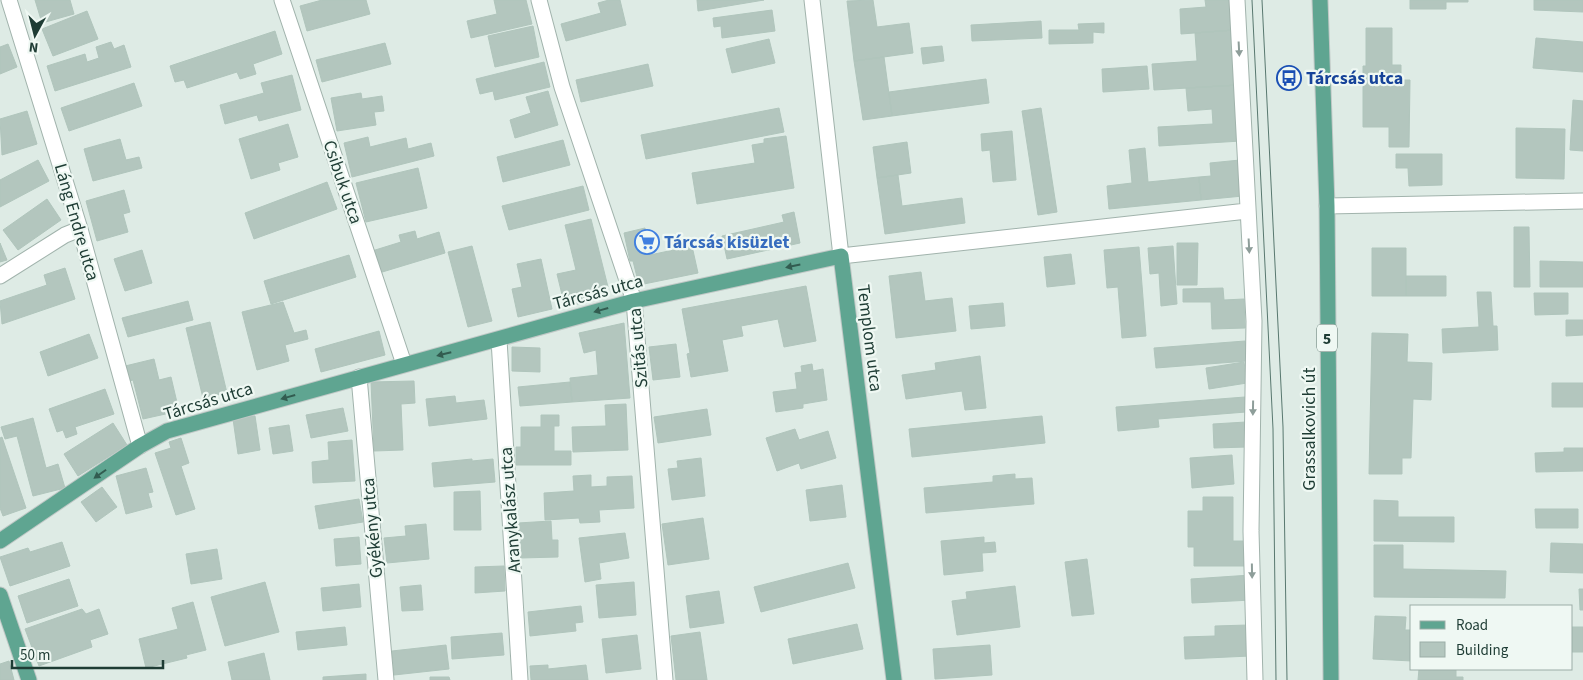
<svg xmlns="http://www.w3.org/2000/svg" width="1583" height="680" viewBox="0 0 1583 680" font-family="'Source Sans 3',sans-serif">
	<style>
		.building { fill: #b3c6be; stroke: #b0c5bc }
		.lines { fill: none; stroke-linecap: round; stroke-linejoin: round }
		.minor-casing { stroke: #a1b3ac; stroke-width: 17 }
		.major-casing { stroke: #c0c8c6; stroke-width: 17 }
		.minor { stroke: #fff; stroke-width: 15 }
		.major { stroke: #5fa591; stroke-width: 15 }
		.tram { stroke: #58786f; stroke-width: 1 }
		.oneway { fill: #8e9e9a }
		.oneway2 { fill: #325c50 }
		.labels { text-anchor: middle; stroke-width: 4.5; stroke-linejoin: round; paint-order: stroke }
		.shield { fill: #eff8f3; stroke: #5d746d; stroke-width: 1 }
		.shield-label { font-size: 16px; font-weight: bold; fill: #1e3c34 }
		.transit-label { font-size: 18px; font-weight: bold; fill: #164399; stroke: #eff8f3; text-anchor: start }
		.street-label { font-size: 18px; fill: #1e3c34; stroke: #eff8f3 }
		.shop-label { font-size: 18px; font-weight: bold; fill: #366cbe; stroke: #eff8f3; text-anchor: start }
	</style>
	<rect width="100%" height="100%" fill="#deebe5"/>
	<path class="building" d="M35,0H70L74,14L42,23Z
		M322,0H366L370,14L307,31L300,6Z
		M494,0H526L532,24L471,38L467,21L497,14Z
		M609,0H620L626,25L566,41L561,24L601,13L598,3Z
		M697,0H764L698,11Z
		M873,0L877,27L909,23L913,53L854,61L847,1Z
		M1205,0H1232L1234,30L1181,34L1180,9L1206,7Z
		M1410,0H1468V2H1446V9H1410Z
		M1534,0H1583V12L1534,10Z
		M772,10L775,31L722,38L721,26L714,27L713,18Z
		M87,11L98,39L53,56L42,29Z
		M1041,21L1042,38L972,41L971,25Z
		M1104,23V33L1093,32V43L1049,44V30H1079L1078,24Z
		M533,26L539,57L495,67L488,36Z
		M1366,28H1392V65H1401V80H1410L1409,147H1389V127H1363V66H1366Z
		M1234,30L1238,85L1154,90L1152,64L1197,61L1195,33Z
		M275,31L282,54L253,64L256,74L240,79L237,72L187,88L184,80L175,82L170,66Z
		M1536,38L1583,42V72L1533,68Z
		M769,39L775,63L732,73L726,49Z
		M111,42L114,49L124,45L131,67L55,91L47,66L85,54L87,62L99,58L96,47Z
		M385,43L391,64L322,82L316,60Z
		M8,44L17,67L0,74V47Z
		M942,46L944,61L923,64L921,48Z
		M884,57L892,116L863,120L854,61Z
		M544,62L550,87L495,100L493,91L480,94L476,79Z
		M648,64L653,86L581,102L576,80Z
		M1147,66L1149,89L1103,92L1102,69Z
		M292,75L301,110L259,121L257,115L225,124L220,105L264,93L261,83Z
		M986,79L989,103L892,116L889,92Z
		M134,83L142,106L69,131L61,108Z
		M1238,85L1241,141L1159,146L1158,127L1213,124L1212,109L1188,111L1186,88Z
		M548,91L558,125L515,138L510,120L531,113L526,97Z
		M361,93L362,99L382,96L384,111L374,112L376,125L337,131L331,98Z
		M1573,100L1583,101V151L1570,150Z
		M779,108L784,132L646,159L641,135Z
		M1041,108L1057,212L1038,215L1022,111Z
		M27,111L37,144L2,155L0,119Z
		M288,124L298,157L278,163L280,170L251,179L239,139Z
		M1516,128L1565,129L1564,179L1516,178Z
		M1012,131L1016,180L993,182L990,150L982,151L981,134Z
		M786,136L794,188L697,204L692,173L755,163L752,145L764,143V139Z
		M368,137L370,147L406,138L408,149L431,143L434,156L352,177L344,143Z
		M120,139L126,160L139,157L142,168L93,181L84,149Z
		M563,140L570,165L503,182L497,157Z
		M907,142L911,173L877,178L873,147Z
		M1145,148L1148,182L1199,177L1201,200L1109,209L1107,186L1132,183L1129,150Z
		M1396,154H1442V185L1409,186L1408,168H1396Z
		M38,160L49,181L0,207V180Z
		M1240,160L1243,196L1201,200L1199,177L1211,176L1210,163Z
		M418,168L427,208L366,222L356,183Z
		M898,175L902,206L962,198L965,223L885,234L877,178Z
		M327,182L337,209L254,239L245,213Z
		M583,186L589,210L509,230L502,206Z
		M124,190L130,212L123,214L128,232L97,241L86,201Z
		M47,199L61,220L18,250L3,230Z
		M794,212L800,243L727,259L722,236L784,222L782,215Z
		M591,219L608,287L596,290L598,299L565,307L557,274L576,270L565,225Z
		M1514,227H1529L1530,287H1514Z
		M645,228L650,255L692,246L698,273L639,285L633,261H630L624,233Z
		M415,231L417,239L439,232L445,253L379,273L372,251L401,242L399,235Z
		M0,243L7,260L0,262Z
		M1177,243H1198L1197,285H1177Z
		M472,246L492,321L468,327L448,252Z
		M1173,246L1177,304L1161,306L1159,273L1150,274L1148,248Z
		M1139,247L1146,336L1122,338L1118,287L1107,288L1104,250Z
		M1372,248H1406V296H1372Z
		M142,250L152,283L125,291L114,259Z
		M1071,254L1075,284L1047,287L1044,257Z
		M349,255L356,277L271,304L264,281Z
		M541,259L552,309L518,317L512,289L522,287L517,264Z
		M1540,261L1583,262V287H1540Z
		M65,268L75,299L2,324L0,301L47,285L44,275Z
		M921,272L925,301L952,298L956,331L896,338L889,276Z
		M1406,276H1446V296H1406Z
		M806,286L816,341L784,347L778,319L741,326L743,336L722,340L728,371L691,377L687,354L690,353L682,309Z
		M1223,288L1224,300L1244,299L1245,328L1212,329L1211,302H1183V289Z
		M1477,292H1491L1493,326H1497L1498,350L1443,353L1442,329L1479,327Z
		M1534,293H1568V314L1535,315Z
		M188,301L193,320L128,337L122,318Z
		M283,302L294,333L306,330L308,339L285,345L289,361L257,370L242,312Z
		M1003,303L1005,326L971,329L969,306Z
		M1566,320H1583V335L1566,336Z
		M210,322L227,393L203,398L186,328Z
		M624,323L630,398L572,402L570,378L598,375L596,350L584,353L579,333Z
		M379,331L385,355L321,372L315,349Z
		M1372,333L1408,334L1407,362L1432,363L1431,400L1413,399L1411,458H1402V474H1369Z
		M89,334L98,358L48,376L40,352Z
		M1245,341L1247,361L1156,368L1154,348Z
		M676,344L680,377L653,380L649,347Z
		M512,347L540,348V372L512,371Z
		M980,356L986,408L965,410L962,391L906,399L902,375L936,370L935,363Z
		M154,359L159,380L171,377L179,411L143,419L133,380L125,382L121,367Z
		M1244,362L1247,383L1209,389L1206,368Z
		M812,364L813,371L823,369L827,400L803,404V408L776,412L773,392L797,389L795,373L802,372L801,366Z
		M414,381L415,403L401,404L403,450L374,451L371,382Z
		M570,382L572,402L520,406L518,387Z
		M1552,383H1583V407H1552Z
		M105,389L114,414L75,427L77,434L66,438L63,430L57,432L49,409Z
		M455,396L456,403L484,400L487,419L429,426L426,399Z
		M1245,397L1246,412L1158,419L1159,427L1118,431L1116,407Z
		M626,404L628,450L573,452L572,427L606,426L605,405Z
		M343,408L348,431L311,438L306,415Z
		M707,409L711,435L658,443L654,417Z
		M541,415H559V426H554V451H571V465H516V447H521V427H541Z
		M255,416L260,450L238,454L233,419Z
		M1042,416L1045,443L912,457L909,429Z
		M33,418L46,468L58,464L65,488L33,496L17,436L5,439L1,427Z
		M1246,422L1247,447L1214,448L1213,424Z
		M113,423L127,445L78,476L64,454Z
		M289,425L293,451L273,454L269,428Z
		M795,429L799,440L828,431L836,458L801,469L799,463L777,471L766,438Z
		M2,437L26,508L3,516L0,508V438Z
		M181,438L189,463L181,466L195,509L176,515L155,453L171,448L169,442Z
		M352,440L355,481L313,483L312,462L329,460L328,442Z
		M1564,448H1583V471L1536,472L1535,453L1564,452Z
		M1232,455L1234,484L1192,488L1190,458Z
		M701,458L705,496L672,500L668,469L678,468L677,461Z
		M472,459V461L493,459L495,482L434,487L432,463Z
		M146,468L153,492L148,493L152,507L126,514L116,476Z
		M1015,474V479L1032,478L1034,504L926,513L924,488L993,482V476Z
		M591,475V487L607,486V477L632,476L634,508L599,510L600,522L580,523L579,518L545,520L544,493L574,491L573,476Z
		M842,485L846,517L810,521L806,490Z
		M102,487L117,507L96,522L81,502Z
		M480,491L481,530H454V492Z
		M1203,497H1233V541H1251V566H1194V547H1188V511H1203Z
		M359,499L363,522L319,529L315,506Z
		M1374,500L1398,501V517H1454V542L1374,541Z
		M1535,509H1578V528H1536Z
		M703,518L709,559L668,565L662,524Z
		M551,521L552,540H558V557L520,558L518,523Z
		M426,524L429,559L387,563L384,538L406,536L405,526Z
		M625,533L629,558L599,563L601,579L585,582L579,538Z
		M359,537L361,564L336,566L334,539Z
		M984,537V543L995,542L996,552L982,553L983,571L944,575L941,541Z
		M62,542L70,566L10,586L0,557L28,548L30,552Z
		M1551,543L1583,544V573L1550,572Z
		M1374,545H1403V569L1506,571L1505,598L1374,597Z
		M217,549L222,579L191,584L186,554Z
		M1087,559L1094,614L1072,616L1065,562Z
		M848,563L855,588L761,612L754,587Z
		M504,566L505,591L475,593V567Z
		M1251,575L1252,600L1192,603L1191,579Z
		M69,579L78,606L27,623L18,596Z
		M265,582L279,632L225,646L211,597Z
		M634,582L636,615L599,618L596,585Z
		M359,584L361,607L323,611L321,588Z
		M421,585L423,610L402,611L400,587Z
		M1015,586L1020,627L957,635L952,601L967,599L966,592Z
		M1579,589H1583V610H1580Z
		M719,591L724,623L690,628L686,596Z
		M193,602L206,650L186,655L187,658L146,668L139,639L178,629L172,608Z
		M581,606L583,622L575,623L576,631L530,636L528,612Z
		M82,609L86,614L99,609L108,634L90,640L92,647L39,666L25,629Z
		M1375,616L1406,617L1405,630H1412V661L1373,659Z
		M857,624L863,649L793,664L788,639Z
		M1248,625L1250,656L1185,659L1184,637L1215,636V626Z
		M345,627L347,645L298,650L296,632Z
		M1572,627H1583V652H1572Z
		M700,632L707,680H676L671,636Z
		M502,633L504,655L452,659L451,637Z
		M637,635L641,669L606,673L602,639Z
		M446,645L449,669L394,675L392,651Z
		M990,645L992,675L935,679L933,649Z
		M264,653L270,680H232L228,662Z
		M9,661L14,680H0V664Z
		M548,665V669L586,665L588,680H531L530,666Z
		M1419,669H1456V677H1463V680H1418Z
		M366,674V680H323V677Z
		M430,677H449L450,680H430Z"/>
	<g class="lines">
		<defs>
			<path id="minor" d="M9,0L80,229L140,446
				M282,0L404,364
				M539,0L562,87L634,301L665,680
				M812,0L841,256L1247,211
				M1237,0L1254,321L1251,531L1255,680
				M1327,206L1583,201
				M0,276L65,235L80,229
				M499,340L520,680
				M359,377L386,680"/>
			<path id="major" d="M1320,0L1327,206L1331,680
				M0,541L140,446L167,431L634,301L841,256L894,680
				M0,595L29,680"/>
		</defs>
		<use href="#minor" class="minor-casing"/>
		<use href="#major" class="major-casing"/>
		<use href="#minor" class="minor"/>
		<use href="#major" class="major"/>
		<path class="tram" d="M1252,0L1273,429L1276,680
			M1262,0L1283,427L1287,680"/>
	</g>
	<defs><path id="oneway-solid" d="M-6-.8H1V-3.2L6.5 0L1 3.2V.8H-6Z" transform="scale(1.25)"/></defs>
	<g class="oneway">
		<use href="#oneway-solid" transform="translate(1239 49) rotate(87)"/>
		<use href="#oneway-solid" transform="translate(1249 246) rotate(87)"/>
		<use href="#oneway-solid" transform="translate(1253 408) rotate(91)"/>
		<use href="#oneway-solid" transform="translate(1252 571) rotate(89)"/>
	</g>
	<g class="oneway2">
		<use href="#oneway-solid" transform="translate(793 266) rotate(168)"/>
		<use href="#oneway-solid" transform="translate(601 310) rotate(164)"/>
		<use href="#oneway-solid" transform="translate(444 354) rotate(166)"/>
		<use href="#oneway-solid" transform="translate(288 397) rotate(164)"/>
		<use href="#oneway-solid" transform="translate(100 474) rotate(145)"/>
	</g>
	<defs>
		<symbol id="bus-ring" viewBox="-11 -11 22 22"><circle r="9.5" fill="#eff8f3" stroke="#1a4fb4" stroke-width="1.5"/><path d="M-5-6H5V4H4V6H2V4H-2V6H-4V4H-5ZM-3.5-4V0h7V-4ZM-3.5 1.2v1.5H-2V1.2ZM2 1.2v1.5H3.5V1.2Z" fill="#1a4fb4"/></symbol>
		<symbol id="supermarket-ring" viewBox="-11 -11 22 22"><circle r="9.5" fill="#eff8f3" stroke="#3f7fe0" stroke-width="1.5"/><path d="M-6-5.5h2.5l.6 2H6L4.5 2H-2.5L-4.4-4H-6ZM-1.5 3.2a1.3 1.3 0 1 0 .1 0ZM3 3.2a1.3 1.3 0 1 0 .1 0Z" fill="#3f7fe0"/></symbol>
	</defs>
	<g fill-rule="evenodd">
		<use href="#bus-ring" x="1275" y="64" width="28" height="28"/>
		<use href="#supermarket-ring" x="633" y="228" width="28" height="28"/>
	</g>
	<g class="labels">
		<rect class="shield" x="1317" y="324.5" width="20" height="27" rx="4"/>
		<g class="shield-label">
			<text x="1327" y="344">5</text>
		</g>
		<g class="transit-label">
			<text x="1306" y="84">Tárcsás utca</text>
		</g>
		<g class="street-label">
			<text transform="translate(343 182) rotate(71)" y="6">Csibuk utca</text>
			<text transform="translate(77 222) rotate(74)" y="6">Láng Endre utca</text>
			<text transform="translate(598 292) rotate(-15)" y="6">Tárcsás utca</text>
			<text transform="translate(870 338) rotate(83)" y="6">Templom utca</text>
			<text transform="translate(638 348) rotate(-95)" y="6">Szitás utca</text>
			<text transform="translate(208 401) rotate(-17)" y="6">Tárcsás utca</text>
			<text transform="translate(1309 429) rotate(-90)" y="6">Grassalkovich út</text>
			<text transform="translate(510 510) rotate(-94)" y="6">Aranykalász utca</text>
			<text transform="translate(372 528) rotate(-95)" y="6">Gyékény utca</text>
		</g>
		<g class="shop-label">
			<text x="664" y="248">Tárcsás kisüzlet</text>
		</g>
	</g>
	<rect x="1410" y="605" width="162" height="65" fill="#eff8f3" stroke="#9bada7"/>
	<rect x="1420" y="621" width="25" height="8" fill="#5fa591" stroke="#9bada7"/>
	<text x="1456" y="630" font-size="15" fill="#1e3c34">Road</text>
	<rect x="1420" y="642" width="25" height="15" fill="#b3c6be" stroke="#9bada7"/>
	<text x="1456" y="655" font-size="15" fill="#1e3c34">Building</text>
	<g transform="translate(35 35) rotate(187)" stroke="#eff8f3" stroke-width="4" paint-order="stroke">
	<path d="M0-4L9 19L0 12L-9 19Z" fill="#1e3c34"/>
	<text y="-8" font-size="14" font-weight="bold" text-anchor="middle" fill="#1e3c34">N</text>
	</g>
	<path d="M12 660v8h151v-8" fill="none" stroke="#1e3c34" stroke-width="2.5"/>
	<text x="20" y="660" font-size="15" fill="#1e3c34" stroke="#eff8f3" stroke-width="4" paint-order="stroke">50 m</text>
</svg>
